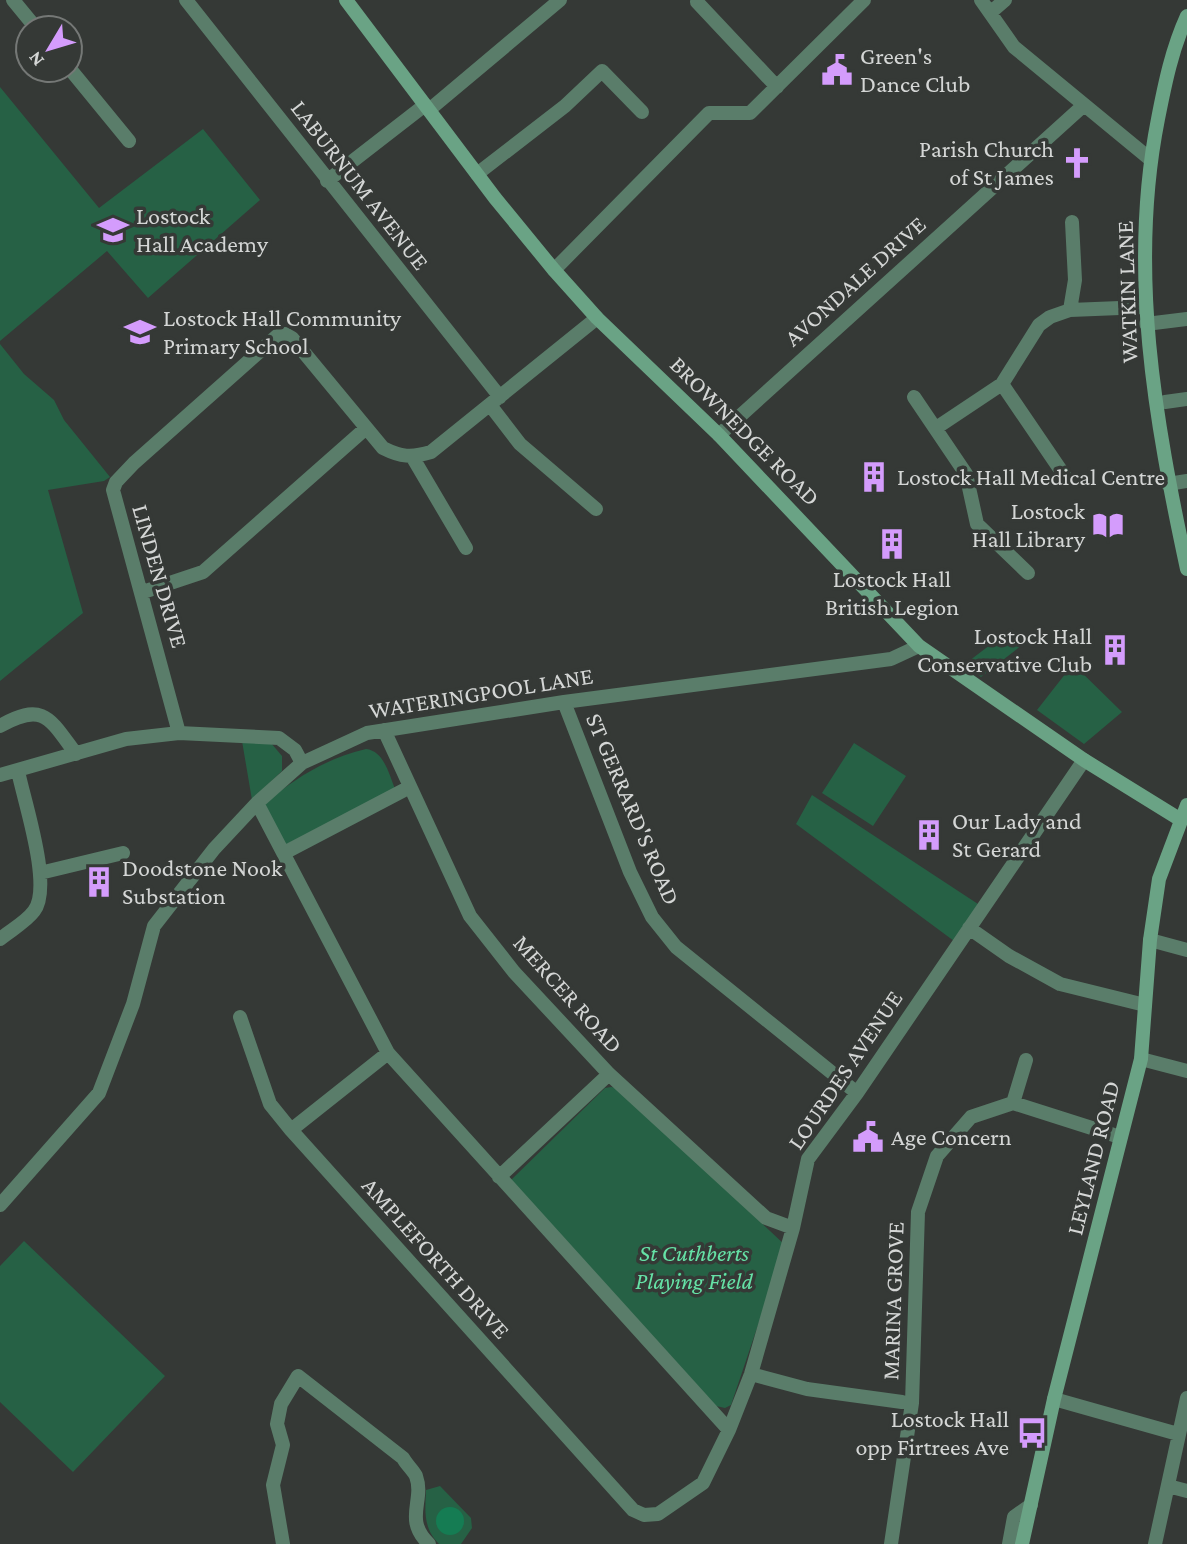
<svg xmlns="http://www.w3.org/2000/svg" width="1187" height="1544" viewBox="0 0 1187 1544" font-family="'Crimson Pro',serif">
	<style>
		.green { fill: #266145 }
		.water { fill: #157c53 }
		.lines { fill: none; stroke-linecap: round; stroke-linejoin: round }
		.minor { stroke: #5a7d6a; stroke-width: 14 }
		.tertiary { stroke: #5a7d6a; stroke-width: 14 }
		.secondary { stroke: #6aa385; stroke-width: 14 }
		.labels { text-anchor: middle; stroke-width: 7; stroke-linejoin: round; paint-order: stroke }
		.poi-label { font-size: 24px; fill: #d4d6d5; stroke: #353936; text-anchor: start }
		.street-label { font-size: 24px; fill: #d4d6d5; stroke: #353936 }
		.park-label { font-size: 24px; font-style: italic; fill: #65e2a6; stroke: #353936 }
	</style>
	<rect width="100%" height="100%" fill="#353936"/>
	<path class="green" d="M0,87L99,208L203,129L260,200L148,298L107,251L0,341Z
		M0,344L24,374L54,400L64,420L110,477L104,481L48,490L83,613L0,681Z
		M1011,629L1026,642L981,677L965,664Z
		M1073,664L1122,712L1084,744L1037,710Z
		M242,741L271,743L282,756V771L252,800Z
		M854,743L906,776L873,826L822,793Z
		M366,749C384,751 389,774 395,789L285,845L264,804C297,777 325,759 366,749Z
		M812,795L978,904L954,941L796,824Z
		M611,1087L618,1088L785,1245L731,1405L725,1408L716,1406L511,1180L605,1088Z
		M24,1241L165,1376L73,1472L0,1402V1266Z
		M440,1486L471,1518L472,1528L461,1544H439C423,1528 425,1511 426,1490Z"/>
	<path class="water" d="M436 1521a14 14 0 1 1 28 0a14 14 0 1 1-28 0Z"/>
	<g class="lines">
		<path class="minor" d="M13,0L36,28
			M186,0L500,397
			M981,0L1014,47L1150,159
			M697,2L777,87
			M990,13L1005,0
			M70,69L129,141
			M429,110L560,0
			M477,174L565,106L602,71L642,112
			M327,181L425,105
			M554,270L709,113H750L864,0
			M1070,310L1075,280L1072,222
			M1146,324L1187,319
			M1002,384L1064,475
			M914,397L966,474L977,524L1028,573
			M1165,402L1187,399
			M490,405L520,444L596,509
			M936,428L1002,384L1039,325L1050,317L1070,310L1145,307
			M719,435L1084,105
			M413,458L466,548
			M1168,484L1187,481
			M143,592L203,572L365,429
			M564,702L630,872L652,917L676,947L857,1093
			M0,726C44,701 50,719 76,754
			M384,730L470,916L514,972L609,1074L766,1218L793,1228
			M179,733L113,490L116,482L134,463L277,336L285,334L292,338L383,448C401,457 411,458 431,452L597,318
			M0,775L126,739L179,733L279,738L295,750L302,763
			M257,803L388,1053L729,1430
			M284,853L408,788
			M40,873L123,853
			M969,928L1009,956L1060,984L1145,1005
			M0,939C11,930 26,922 34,911C53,887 24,801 18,771
			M240,1017L270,1104L291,1130L633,1510L644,1515L658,1514L703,1483L729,1430L751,1374L793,1228L808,1159L857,1093L1084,760
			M1141,1059L1187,1071
			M1013,1103L1026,1060
			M291,1130L388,1053
			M499,1177L609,1074
			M0,1205L99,1093L133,1004L154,926L214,849L257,803L302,763L367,733L564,702L891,659L919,646
			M751,1374L807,1389L902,1402
			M1054,1399L1178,1434
			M1168,1486L1187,1491
			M283,1544L273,1485L283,1445L277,1424L281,1404L298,1376L403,1458C406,1464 413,1470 416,1476C425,1501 403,1519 429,1544
			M891,1544L912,1403L918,1212L937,1156L971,1117L1013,1103L1120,1137
			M1009,1544L1014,1517L1031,1505
			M1155,1544L1187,1398"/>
		<path class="tertiary" d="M1150,940L1187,950"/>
		<path class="secondary" d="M346,0L495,198L554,270L597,318L719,435L919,646L1084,760L1181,820
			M1187,16C1172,49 1165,83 1158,119C1128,270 1155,420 1187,569
			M1022,1544L1054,1399L1141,1059L1150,940L1159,879L1187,805"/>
	</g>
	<defs>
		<symbol id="civic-bare" viewBox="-9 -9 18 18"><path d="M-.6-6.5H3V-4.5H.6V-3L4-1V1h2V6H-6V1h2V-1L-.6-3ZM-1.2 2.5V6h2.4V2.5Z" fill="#d49cfc" stroke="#353936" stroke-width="2.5" paint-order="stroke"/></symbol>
		<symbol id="church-bare" viewBox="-9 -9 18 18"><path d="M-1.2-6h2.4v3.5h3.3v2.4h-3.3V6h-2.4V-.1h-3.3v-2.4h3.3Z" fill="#d49cfc" stroke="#353936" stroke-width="2.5" paint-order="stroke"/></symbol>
		<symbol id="school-bare" viewBox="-9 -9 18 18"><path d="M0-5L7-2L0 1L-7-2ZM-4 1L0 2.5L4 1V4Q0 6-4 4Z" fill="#d49cfc" stroke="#353936" stroke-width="2.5" paint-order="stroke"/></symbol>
		<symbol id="building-bare" viewBox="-9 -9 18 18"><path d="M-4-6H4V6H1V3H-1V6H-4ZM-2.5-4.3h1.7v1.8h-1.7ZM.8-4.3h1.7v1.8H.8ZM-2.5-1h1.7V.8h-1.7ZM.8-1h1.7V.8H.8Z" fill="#d49cfc" stroke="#353936" stroke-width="2.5" paint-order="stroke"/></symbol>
		<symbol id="library-bare" viewBox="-9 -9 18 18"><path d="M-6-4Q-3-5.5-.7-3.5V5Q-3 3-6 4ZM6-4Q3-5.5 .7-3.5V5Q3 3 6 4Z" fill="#d49cfc" stroke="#353936" stroke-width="2.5" paint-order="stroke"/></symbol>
		<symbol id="bus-bare" viewBox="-9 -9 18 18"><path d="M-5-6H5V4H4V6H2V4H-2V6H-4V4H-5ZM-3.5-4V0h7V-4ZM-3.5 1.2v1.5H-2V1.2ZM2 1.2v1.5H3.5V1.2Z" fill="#d49cfc" stroke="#353936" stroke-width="2.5" paint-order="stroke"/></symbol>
	</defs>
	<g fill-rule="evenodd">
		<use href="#civic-bare" x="815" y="48" width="44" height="44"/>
		<use href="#church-bare" x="1055" y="141" width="44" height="44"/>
		<use href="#school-bare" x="91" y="208" width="44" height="44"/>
		<use href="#school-bare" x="118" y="310" width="44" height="44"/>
		<use href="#building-bare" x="852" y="455" width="44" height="44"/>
		<use href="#library-bare" x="1086" y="503" width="44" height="44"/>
		<use href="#building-bare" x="870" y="522" width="44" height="44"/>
		<use href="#building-bare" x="1093" y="628" width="44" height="44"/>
		<use href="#building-bare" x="907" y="813" width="44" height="44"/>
		<use href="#building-bare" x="77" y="860" width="44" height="44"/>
		<use href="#civic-bare" x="846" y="1115" width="44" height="44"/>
		<use href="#bus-bare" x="1010" y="1411" width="44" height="44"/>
	</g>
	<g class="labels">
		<g class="poi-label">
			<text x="860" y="64">Green's<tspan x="860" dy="28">Dance Club</tspan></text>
			<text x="1054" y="157" text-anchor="end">Parish Church<tspan x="1054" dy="28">of St James</tspan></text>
			<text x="136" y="224">Lostock<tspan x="136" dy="28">Hall Academy</tspan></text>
			<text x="163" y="326">Lostock Hall Community<tspan x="163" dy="28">Primary School</tspan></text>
			<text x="897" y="485">Lostock Hall Medical Centre</text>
			<text x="1085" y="519" text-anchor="end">Lostock<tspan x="1085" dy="28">Hall Library</tspan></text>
			<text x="892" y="587" text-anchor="middle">Lostock Hall<tspan x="892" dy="28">British Legion</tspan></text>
			<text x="1092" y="644" text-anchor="end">Lostock Hall<tspan x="1092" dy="28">Conservative Club</tspan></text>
			<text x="952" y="829">Our Lady and<tspan x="952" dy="28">St Gerard</tspan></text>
			<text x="122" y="876">Doodstone Nook<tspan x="122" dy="28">Substation</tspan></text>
			<text x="891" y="1145">Age Concern</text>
			<text x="1009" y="1427" text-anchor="end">Lostock Hall<tspan x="1009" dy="28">opp Firtrees Ave</tspan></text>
		</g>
		<g class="street-label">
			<text transform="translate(360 185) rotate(52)" y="8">LABURNUM AVENUE</text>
			<text transform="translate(855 281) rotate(-42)" y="8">AVONDALE DRIVE</text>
			<text transform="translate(1127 292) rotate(-92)" y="8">WATKIN LANE</text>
			<text transform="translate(745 431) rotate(45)" y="8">BROWNEDGE ROAD</text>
			<text transform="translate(160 576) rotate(74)" y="8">LINDEN DRIVE</text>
			<text transform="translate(481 693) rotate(-9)" y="8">WATERINGPOOL LANE</text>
			<text transform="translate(633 809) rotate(67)" y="8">ST GERRARD'S ROAD</text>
			<text transform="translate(568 994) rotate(48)" y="8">MERCER ROAD</text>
			<text transform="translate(845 1070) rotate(-56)" y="8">LOURDES AVENUE</text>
			<text transform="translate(1093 1158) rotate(-76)" y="8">LEYLAND ROAD</text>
			<text transform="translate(436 1258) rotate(48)" y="8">AMPLEFORTH DRIVE</text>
			<text transform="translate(893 1301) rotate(-88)" y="8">MARINA GROVE</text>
		</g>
		<g class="park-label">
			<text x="694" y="1261">St Cuthberts<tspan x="694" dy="28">Playing Field</tspan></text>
		</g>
	</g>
	<g transform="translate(49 49) rotate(232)"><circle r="33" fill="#353936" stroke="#757876" stroke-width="2"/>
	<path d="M0-5L12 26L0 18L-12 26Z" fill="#d49cfc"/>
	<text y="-10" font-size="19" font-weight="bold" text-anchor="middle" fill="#d4d6d5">N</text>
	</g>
</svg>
